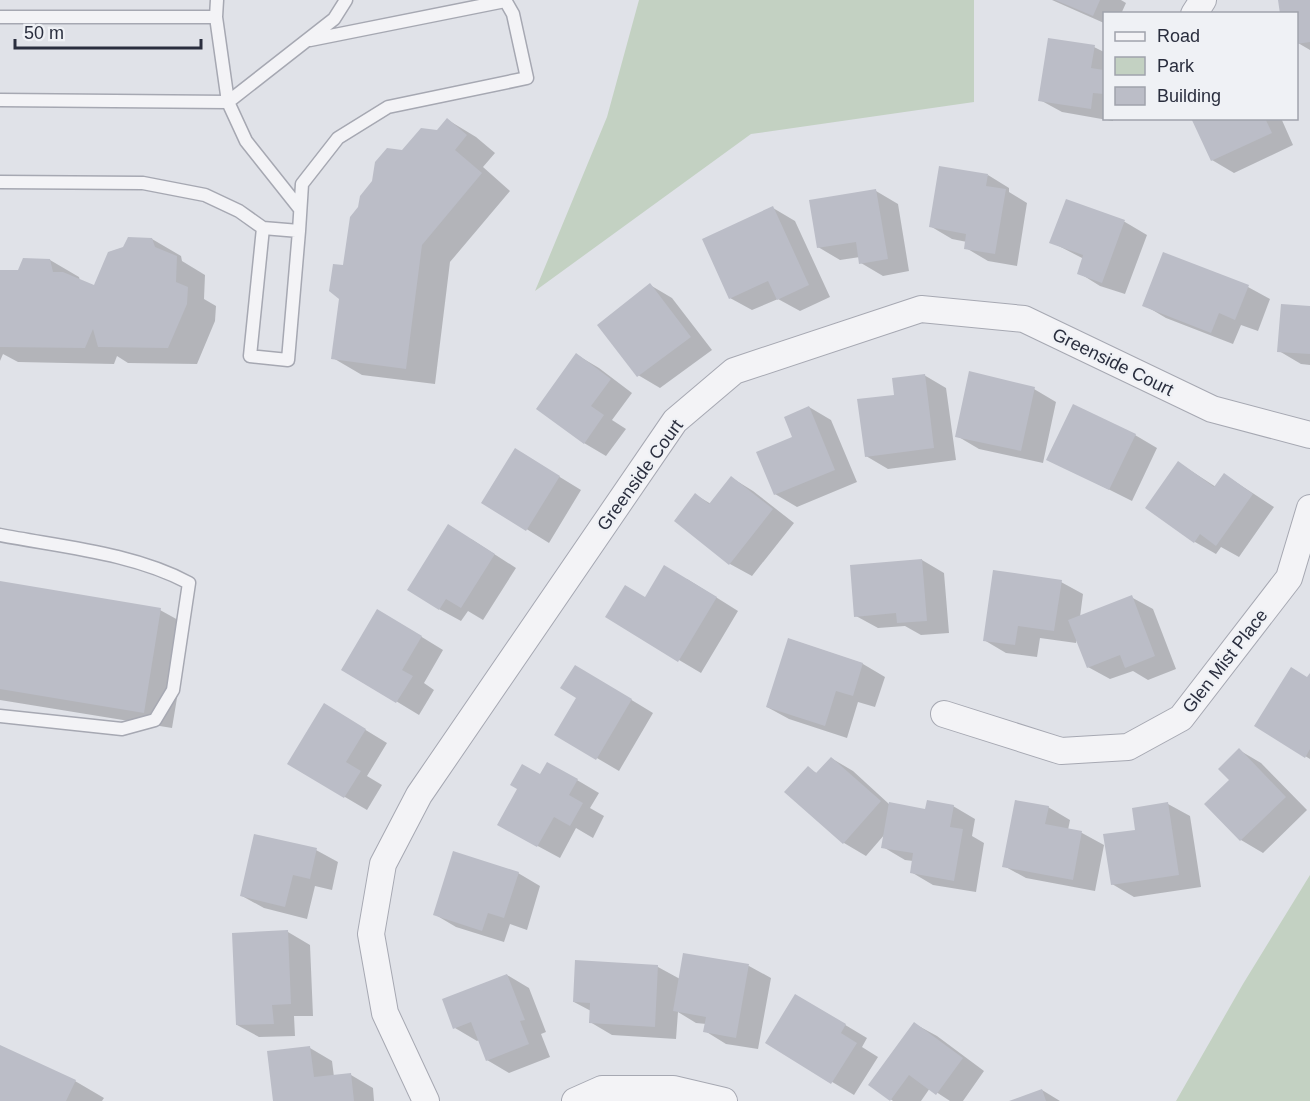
<svg xmlns="http://www.w3.org/2000/svg" width="1310" height="1101" viewBox="0 0 1310 1101" font-family="Arial,sans-serif">
	<style>
		.green { fill: #c3d1c2 }
		.shadow { fill: #0003 }
		.building { fill: #bbbdc7 }
		.lines { fill: none; stroke-linecap: round; stroke-linejoin: round }
		.lane-casing { stroke: #a6a8b2; stroke-width: 15 }
		.street-casing { stroke: #a6a8b2; stroke-width: 28 }
		.lane { stroke: #f3f3f6; stroke-width: 12 }
		.street { stroke: #f3f3f6; stroke-width: 26 }
		.labels { text-anchor: middle; stroke-width: 4.5; stroke-linejoin: round; paint-order: stroke }
		.street-label { font-size: 18px; fill: #2a2e3e; stroke: #eff1f5 }
	</style>
	<rect width="100%" height="100%" fill="#e0e2e8"/>
	<path class="green" d="M639,0H974V102L751,134L535,291L607,117Z
		M1310,875V1101H1176L1243,984Z"/>
	<path class="shadow" d="M1052,0H1121L1126,3L1121,14H1104V23Z
		M1279,0H1310V50L1298,43L1296,14Z
		M1094,47L1104,52V118H1113V121L1062,112L1040,100Z
		M1193,118H1281L1293,145L1234,173L1212,160Z
		M448,120L476,137L495,153L483,167L510,191L450,262L435,384L362,375L333,358L345,267L403,151L437,132Z
		M988,175L1009,188V192L1027,203L1017,266L988,261L966,248L967,242L952,239L930,226Z
		M876,191L898,204L909,271L883,276L861,263L860,257L840,260L818,247Z
		M1066,201L1125,222L1147,235L1125,294L1100,286L1079,273L1084,259L1051,242Z
		M773,208L795,221L830,297L800,311L778,299L752,310L730,298Z
		M152,239L181,256L182,261L205,275L204,299L216,306L215,321L197,364L128,363L117,356L114,364L18,362L3,354L0,361V271L19,272L50,260L79,277L80,281L95,287Z
		M650,285L672,298L712,350L660,388L638,375Z
		M1248,287L1270,299L1258,331L1241,325L1233,344L1166,318L1144,305Z
		M1310,307V365L1301,364L1279,351Z
		M577,355L599,368L632,393L612,420L626,429L606,456L584,443Z
		M924,375L946,388L956,460L888,469L866,456Z
		M1034,389L1056,402L1043,463L979,449L957,436Z
		M809,407L831,420L857,482L797,507L775,494Z
		M1135,435L1157,448L1132,501L1048,459Z
		M537,463L581,490L549,543L483,502Z
		M1179,463L1216,487L1225,475L1274,507L1239,557L1221,547L1216,554L1195,542Z
		M732,478L753,491L794,523L752,576L730,564L696,495L711,504Z
		M471,539L516,568L483,620L468,611L461,621L439,609Z
		M922,560L944,573L949,633L921,635L905,626L878,628L856,616Z
		M687,579L738,611L701,673L679,660L646,598Z
		M1061,582L1083,594L1080,617L1131,597L1153,609L1176,669L1148,680L1133,671L1110,679L1088,667L1077,638L1076,643L1040,638L1037,657L1006,653L984,640Z
		M0,583L160,610L189,626L172,728L0,700Z
		M399,623L443,650L424,683L434,690L419,715L343,669Z
		M789,640L863,664L885,677L875,707L858,702L847,738L789,719L767,707Z
		M1310,676V759L1256,726Z
		M597,679L653,713L619,771L556,734L578,698Z
		M346,718L387,743L367,776L382,785L367,810L289,764Z
		M1239,750L1261,763L1307,810L1263,853L1241,840L1231,780Z
		M831,758L853,771L889,804L927,810L953,806L975,819L972,836L984,843L976,892L933,885L911,872L913,861L905,860L883,847L885,834L866,856L844,843L786,792L808,768L818,774Z
		M540,776L577,780L599,793L590,808L604,816L593,838L576,828L560,858L521,837Z
		M1168,804L1190,816L1201,887L1134,897L1112,884L1137,831Z
		M1048,807L1070,820L1068,830L1082,833L1104,845L1095,891L1026,878L1004,866Z
		M316,850L338,862L332,890L315,886L307,919L264,908L242,896Z
		M518,873L540,886L527,930L510,924L504,942L456,927L434,914Z
		M288,932L310,945L313,1016H294L295,1036L259,1037L237,1025Z
		M749,966L771,978L758,1049L726,1044L705,1031L706,1024L696,1023L678,1012L676,1039L612,1035L590,1022L591,1011L574,1002L658,967L680,979Z
		M507,975L529,988L546,1032L541,1034L550,1057L509,1073L487,1060L479,1040L477,1041L455,1028Z
		M817,1008L867,1038L862,1047L878,1057L854,1095L767,1043Z
		M915,1024L937,1036L984,1071L963,1101H950L930,1088L921,1101H893L870,1085Z
		M0,1046L75,1081L104,1098L102,1101H0Z
		M310,1048L332,1061L334,1077L351,1075L373,1088L374,1101H274Z
		M1042,1090L1060,1101H1012Z"/>
	<path class="building" d="M1055,0H1100L1093,16Z
		M1278,0H1310V42L1296,44V14H1280Z
		M1048,38L1095,45L1091,68L1104,70V94L1093,93L1091,109L1038,101Z
		M447,118L467,135L455,150L482,173L422,245L406,369L331,359L339,299L329,291L333,264L343,265L350,217L358,207L360,196L372,181L375,162L387,148L402,150L421,128L437,130Z
		M1191,118H1265L1272,133L1211,161Z
		M939,166L988,174L986,186L1006,189L995,254L964,249L966,234L929,227Z
		M876,189L888,259L859,264L856,242L817,248L809,200Z
		M1066,199L1125,220L1102,283L1077,274L1083,255L1049,243Z
		M773,206L809,285L777,300L768,281L729,299L702,239Z
		M128,237L152,238L155,247L177,256L176,282L188,287L187,304L168,348L98,347L93,329L85,348L0,347V270H18L23,258L50,259L53,272H63L94,285L108,252L123,247Z
		M1163,252L1249,285L1235,320L1219,313L1211,333L1142,306Z
		M650,283L691,337L637,377L597,325Z
		M1281,304L1310,306V354L1277,352Z
		M576,353L611,379L591,406L604,415L584,444L536,409Z
		M969,371L1035,387L1021,451L955,437Z
		M925,374L934,448L865,457L857,399L894,395L892,378Z
		M1073,404L1136,434L1109,490L1046,460Z
		M809,406L835,470L774,495L756,452L792,437L784,417Z
		M515,448L560,476L526,531L481,503Z
		M1178,461L1214,487L1224,473L1253,494L1216,546L1200,534L1194,543L1145,508Z
		M731,476L773,509L729,565L674,521L695,493L709,504Z
		M448,524L495,554L461,608L446,599L439,610L407,590Z
		M922,559L927,621L897,623L896,613L854,617L850,565Z
		M664,565L717,597L678,662L605,617L625,585L645,597Z
		M993,570L1062,580L1054,631L1018,626L1015,645L983,641Z
		M0,581L161,608L144,713L0,689Z
		M1132,595L1155,656L1125,668L1120,655L1087,668L1068,620Z
		M377,609L422,636L402,670L413,676L396,703L341,670Z
		M788,638L863,663L853,696L836,691L825,726L766,707Z
		M575,665L632,699L596,760L554,735L576,698L560,688Z
		M1291,667L1307,677L1310,673V749L1305,758L1254,726Z
		M324,703L366,729L346,762L361,771L344,798L287,764Z
		M1239,748L1286,797L1240,841L1204,804L1229,780L1218,769Z
		M831,757L881,801L843,844L784,792L808,766L816,773Z
		M547,762L578,779L569,795L583,803L570,826L554,817L537,847L497,825L517,789L510,785L522,764L540,774Z
		M927,800L954,805L950,827L963,829L954,881L910,873L913,853L881,848L889,802L925,809Z
		M1015,800L1049,806L1045,824L1082,831L1073,880L1002,867Z
		M1168,802L1179,875L1111,885L1103,834L1135,830L1132,808Z
		M254,834L317,848L310,879L293,875L285,907L240,896Z
		M453,851L519,872L504,918L488,913L482,931L433,915Z
		M288,930L291,1004L272,1005L274,1024L236,1025L232,933Z
		M683,953L749,964L736,1038L703,1032L706,1017L673,1011Z
		M575,960L658,965L655,1027L589,1023L590,1003L573,1002Z
		M507,974L525,1020L520,1021L529,1044L486,1061L471,1022L453,1029L442,999Z
		M795,994L846,1024L841,1033L857,1043L831,1084L765,1043Z
		M914,1022L963,1058L936,1095L909,1075L890,1101L868,1085Z
		M0,1045L76,1080L66,1101H0Z
		M310,1046L314,1077L351,1073L354,1101H273L267,1051Z
		M1042,1089L1046,1101H1009Z"/>
	<g class="lines">
		<defs>
			<path id="lane" d="M0,17H216L228,102L246,141L300,209
				M216,17L217,0
				M310,40L505,1
				M0,100L228,102L334,19L346,0
				M0,182L143,183L205,195L239,211L263,228L299,231L288,360L250,356L263,228
				M299,231L302,184L338,138L388,107L527,78L513,14L505,0
				M0,535C62,547 133,553 189,583L173,690L155,720L122,729L0,716"/>
			<path id="street" d="M1194,14L1203,0
				M944,714L1061,751L1128,747L1181,718L1289,578L1310,508
				M426,1101L385,1013L371,934L383,864L419,795L675,421L734,371L921,309L1024,319L1212,409L1310,435
				M575,1101L602,1089H673L724,1101"/>
		</defs>
		<use href="#lane" class="lane-casing"/>
		<use href="#street" class="street-casing"/>
		<use href="#lane" class="lane"/>
		<use href="#street" class="street"/>
	</g>
	<g class="labels">
		<g class="street-label">
			<text transform="translate(1113 362) rotate(26)" y="6">Greenside Court</text>
			<text transform="translate(640 475) rotate(-54)" y="6">Greenside Court</text>
			<text transform="translate(1225 661) rotate(-52)" y="6">Glen Mist Place</text>
		</g>
	</g>
	<rect x="1103" y="12" width="195" height="108" fill="#eff1f5" stroke="#a0a3ac" stroke-width="1.5"/>
	<rect x="1115" y="32" width="30" height="9" fill="#f3f3f6" stroke="#a0a3ac" stroke-width="1.5"/>
	<text x="1157" y="42" font-size="18" fill="#2a2e3e">Road</text>
	<rect x="1115" y="57" width="30" height="18" fill="#c3d1c2" stroke="#a0a3ac" stroke-width="1.5"/>
	<text x="1157" y="72" font-size="18" fill="#2a2e3e">Park</text>
	<rect x="1115" y="87" width="30" height="18" fill="#bbbdc7" stroke="#a0a3ac" stroke-width="1.5"/>
	<text x="1157" y="102" font-size="18" fill="#2a2e3e">Building</text>
	<path d="M15 39v9h186v-9" fill="none" stroke="#2a2e3e" stroke-width="3"/>
	<text x="24" y="39" font-size="18" fill="#2a2e3e" stroke="#eff1f5" stroke-width="4.5" paint-order="stroke">50 m</text>
</svg>
